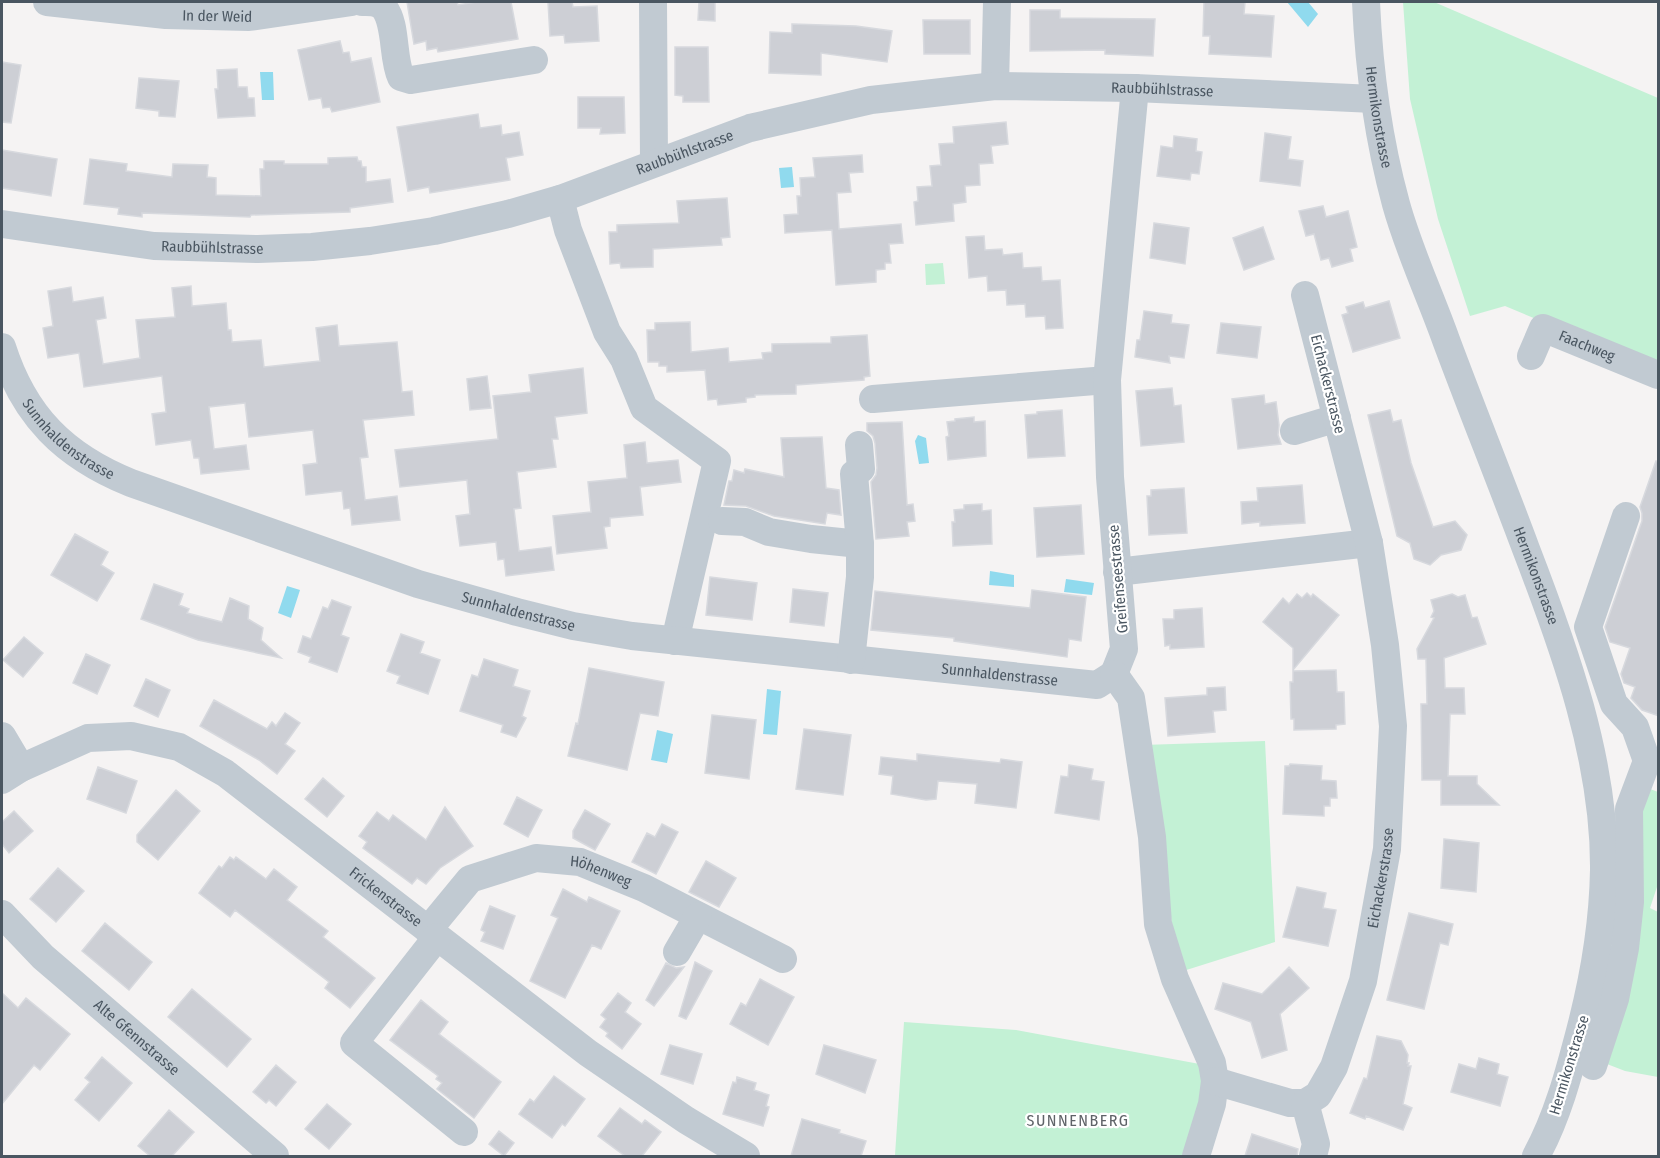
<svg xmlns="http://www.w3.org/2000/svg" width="1660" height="1158" viewBox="0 0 1660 1158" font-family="'Fira Sans Condensed',sans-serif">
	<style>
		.green { fill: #c3f1d5 }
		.water { fill: #90daee }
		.building { fill: #cdcfd5; stroke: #d7d9de; stroke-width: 1.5 }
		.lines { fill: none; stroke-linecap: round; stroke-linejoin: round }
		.minor { stroke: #c1cad2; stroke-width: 28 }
		.labels { text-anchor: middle; stroke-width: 4.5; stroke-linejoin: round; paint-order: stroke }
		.street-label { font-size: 15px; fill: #4a5661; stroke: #fff }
		.neighbourhood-label { font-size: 16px; letter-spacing: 1.5px; fill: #5f6368; stroke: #fff }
	</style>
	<rect width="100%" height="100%" fill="#f5f3f3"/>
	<path class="green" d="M1403,2H1434L1658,98V370L1505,306L1470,316L1438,219L1410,99Z
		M943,263L945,284L926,285L925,264Z
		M1265,741L1275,942L1180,972L1143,745Z
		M1645,787L1658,792V884L1650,908L1658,912V1077L1625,1071L1607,1064Z
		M904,1022L1016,1030L1205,1065L1191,1156L895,1155Z"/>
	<path class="water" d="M1287,2H1308L1318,14L1308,27Z
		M260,72H273L274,100H262Z
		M792,167L794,187L781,188L779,168Z
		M918,435L926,438L929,463L919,464L915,441Z
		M990,571L1014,575V587L989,585Z
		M1066,579L1094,583L1092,595L1064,592Z
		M287,586L300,590L291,618L278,613Z
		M767,689L781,691L777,735L763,734Z
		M657,730L673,734L667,763L651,760Z"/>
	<path class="building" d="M407,2H457L458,5L476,2H511L518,39L438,52L437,48L427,50L426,41L414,44Z
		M548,2H572L573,7L597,6L599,41L565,43L564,35L550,36Z
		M699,2H715V21L698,20Z
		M1204,2H1245L1244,14L1274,16L1271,57L1209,54L1210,36H1203Z
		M1030,10H1060V18L1155,19L1153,56L1105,54V50L1030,51Z
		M923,20H970V54H924Z
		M792,24L856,26L892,31L887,62L821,53V75L769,73L770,32L792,33Z
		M340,41L343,53L349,52L351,62L371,58L380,102L332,112L330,107L323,108L321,98L309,100L298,50Z
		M675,47H708L709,102H683V96L675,95Z
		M2,62L21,65L11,123L2,122Z
		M237,69L238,87H247L248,98H254L255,116L218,118L215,89H218L217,70Z
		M139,78L179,81L175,117L159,116V111L136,108Z
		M578,97H624L625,133L600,134L601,128H578Z
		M478,114L480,128L501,125L502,135L519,132L523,155L506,158L510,180L430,193L429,187L408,191L397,127Z
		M1006,122L1008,144L991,146L993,163L979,164L980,185L965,186L966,202L953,204L954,221L916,225L914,202L918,201L917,187L932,186L930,166L941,165L939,144L954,143L953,127Z
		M1265,133L1291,137L1288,159L1303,161L1300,186L1260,181Z
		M1174,136L1197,139L1196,151L1202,152L1199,174L1191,173L1190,180L1157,176L1161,146L1173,148Z
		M2,150L57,159L51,196L2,188Z
		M862,155L863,172L849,173L851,192L837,193L839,229L901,224L903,243L889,244L891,263H885V269L876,270V282L836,285L832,230L785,233L784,215L798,214L797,196H801L800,178L815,177L813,158Z
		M357,157L358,161H361L362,167H366V182L390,179L393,202L350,208V212L251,215L250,217L142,213V217L118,214L119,208L84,204L90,159L127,164L126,171L172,177L173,164L208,165L207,177L216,178V195L261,196L260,169H264V161H284V164H328V158Z
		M727,198L730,237L721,238L722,245L653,249V267L621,268L620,263L610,264L609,232H617V225L679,223L677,201Z
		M1323,206L1326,217L1348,211L1357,247L1350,249L1353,261L1332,267L1329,258L1321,260L1314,234L1306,236L1299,211Z
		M1154,223L1189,228L1185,264L1150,258Z
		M1263,227L1274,259L1244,270L1233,238Z
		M984,236L985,250L1002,249L1003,255L1022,253L1023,268L1041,267L1042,281L1060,280L1063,328L1046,329L1045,316L1026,317L1025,304L1007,305L1006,290L988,291L987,276L969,278L966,237Z
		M191,286L192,306L226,303L228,330H231L232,342L261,340L264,367L320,361L316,328L337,325L339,346L397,342L402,392L412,391L414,415L363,420L368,457L360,458L365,500L397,496L400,520L352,525L350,508L344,509L342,491L306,495L303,465L317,463L313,430L249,437L245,403L209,407L214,449L246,445L249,469L201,474L199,458H194L191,440L156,445L152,414L166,412L162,376L84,387L79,353L48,358L43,328L53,326L48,291L71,287L73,302L103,297L106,318L96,320L103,364L140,358L136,320L175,317L172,288Z
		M1389,301L1400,338L1353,352L1342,315L1348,313L1346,307L1363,302L1365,308Z
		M1144,311L1172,315L1171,323L1189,325L1184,358L1169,356L1170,363L1135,357L1137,340H1140Z
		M690,322L691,352L728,348L729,362L763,359L762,353L772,352V344L831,343V337L867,335L870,376L864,377V380L796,385V394L755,395V397L746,398V402L718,405L717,399L708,400L705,370L667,372V366H659V362H648L647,330H655V323Z
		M1221,323L1261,327L1257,358L1217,353Z
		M583,368L587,413L555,417L558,439H552L556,467L517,472L521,508L514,509L519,551L551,547L554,570L506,576L504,559L498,560L496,542L460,546L456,516L470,514L467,480L400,487L395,450L498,439L493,396L531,392L529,375Z
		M487,376L491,408L470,410L467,379Z
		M1172,388L1174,406L1181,405L1184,442L1141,446L1136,391Z
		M1264,395L1265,404L1276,402L1279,425L1278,435L1281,444L1238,449L1232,399Z
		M1062,410L1065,456L1028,458L1025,415L1037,414V412Z
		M1390,410L1393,422L1401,420L1411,463L1433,527L1455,521L1467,535L1461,550L1441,555L1430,565L1414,559L1410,543L1397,536L1368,415Z
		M974,417V422L985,421L986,456L948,460L946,437L949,436L947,422L955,421V419Z
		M902,422L907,505L913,504L915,521L907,522L909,536L876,539L871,482L876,475L877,468L875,443L873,436L867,431V423Z
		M822,437L826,488L839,490L841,515L827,513L825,524L774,516L746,506L724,505L729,481H732L734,470L744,473L745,469L784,477L781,438Z
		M645,442L647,463L678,460L681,482L640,487L643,515L610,518V526L604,527L607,548L557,554L553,516L591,512L588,482L627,478L624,445Z
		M1656,461L1659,462V716L1642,710L1631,698L1635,687L1624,683L1621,674L1630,648L1610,642L1605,627L1642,521V513L1640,507Z
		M1302,485L1305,523L1260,526V522L1242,524L1241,502L1258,501L1257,488Z
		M1184,488L1187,533L1149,535L1147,496H1151V490Z
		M982,504V511L991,510L992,544L953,546L952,522H955L954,510L964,509V505Z
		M1081,505L1084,554L1037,557L1034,508Z
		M75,534L108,552L101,565L114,573L97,601L51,575Z
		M710,577L757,583L752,620L706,615Z
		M154,584L183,594L179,605L189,609L187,613L222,622L230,598L249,606L248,619L263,628L261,640L281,658L198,640L141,619Z
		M793,589L828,593L824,626L790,622Z
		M1032,590L1086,597L1081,641L1069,639L1067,657L954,641V638L871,630L875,591L1030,608Z
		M1307,593L1311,597L1313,594L1339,615L1293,670V648L1263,622L1283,598L1289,604L1297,594L1302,598Z
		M1452,594L1458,597L1465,595L1472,618L1477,617L1486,644L1444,658L1445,688H1464L1465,714H1450L1448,776H1477V784L1499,805H1441V780H1422L1421,704H1427L1426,659H1418L1417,649L1434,618L1431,617L1434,611L1431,600Z
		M332,600L351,607L341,635L349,638L337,672L309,662L311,657L298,652L303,636L311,639L323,607L328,609Z
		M1202,608L1204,647L1170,649V645L1165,646L1163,619H1174V610Z
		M401,634L424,642L420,653L440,660L428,694L397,683L400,676L387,671Z
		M24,637L43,653L23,677L3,660Z
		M86,654L110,665L97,694L73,683Z
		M484,659L518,670L513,686L530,691L522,716L526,718L516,737L501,732L503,725L460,711L472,675L478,677Z
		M589,668L664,682L658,716L640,713L627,770L568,756L576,723L578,724Z
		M1336,670L1337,692H1344L1345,724L1336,725V729L1294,730V719H1291L1290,682H1293V671Z
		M146,679L170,690L158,717L134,706Z
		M1225,687L1226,710L1213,711L1215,732L1168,736L1165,698L1207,695V688Z
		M214,700L267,729L272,722L276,726L285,713L300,723L285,744L295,751L277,774L259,760L200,726Z
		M712,715L756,720L749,779L705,773Z
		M804,729L851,735L843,795L796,789Z
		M917,754L1000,763L1001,759L1022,762L1016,808L975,803L977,784L938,781L936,799L926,800L891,794L893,776L879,774L881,757L917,761Z
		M1290,764L1322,766L1321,780L1336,781L1337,798H1330V806H1324V816L1283,814L1285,766H1289Z
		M1069,765L1093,769L1091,780L1104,782L1099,820L1055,813L1061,776L1068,777Z
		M98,767L137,781L126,813L87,799Z
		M323,778L344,796L327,817L305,799Z
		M176,790L200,811L158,860L137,842V835Z
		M517,797L542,810L528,837L504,824Z
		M445,807L473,846L440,868L426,884L417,878L412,884L363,848L367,842L359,836L377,812L389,821L393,815L426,840Z
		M585,810L610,824L595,850L573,838V831Z
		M14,811L33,831L9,853L2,844V822Z
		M662,824L678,832L656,874L632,862L647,833L655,837Z
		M1444,839L1479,843L1476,892L1441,888Z
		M230,857L234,860L236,857L266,879L274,869L297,887L287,900L328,931L323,937L375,978L350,1008L325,988L329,982L235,910L230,917L199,893L219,866L222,868Z
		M706,861L736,878L719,907L689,892Z
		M58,868L84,891L56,922L30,899Z
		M1297,887L1326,893L1323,908L1336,910L1328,946L1283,937Z
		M563,889L587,902L589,897L620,911L601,949L592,945L565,998L530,981L558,918L551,915Z
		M490,906L515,916L503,949L481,941L485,932L481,930Z
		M1409,913L1453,924L1448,945L1440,943L1424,1009L1387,1000Z
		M105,923L152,962L129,990L82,951Z
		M695,962L712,971L686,1019L679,1016Z
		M666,963L676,968L684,967L654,1006L646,1000Z
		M1289,967L1309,988L1280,1014L1287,1050L1262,1058L1251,1022L1215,1009L1223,983L1262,994Z
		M760,979L794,997L768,1045L730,1024L741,1003L746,1006Z
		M192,989L251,1039L227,1067L168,1017Z
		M2,993L18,1008L26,998L70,1034L40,1070L34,1065L2,1104Z
		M618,993L631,1003L625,1012L641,1024L622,1049L606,1036L608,1033L600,1027L606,1019L601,1015Z
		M421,1000L448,1022L439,1034L501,1082L474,1118L437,1089L442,1083L436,1079L438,1076L390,1040Z
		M1377,1036L1401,1041L1408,1055L1407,1063H1409L1408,1066H1411L1403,1104L1412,1108L1403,1130L1366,1116L1365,1119L1350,1113L1364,1078L1367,1079Z
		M670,1045L702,1054L693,1084L661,1074Z
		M824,1045L876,1060L865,1093L816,1074Z
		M102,1057L132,1083L99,1121L75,1100L90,1082L85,1078Z
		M1479,1058L1499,1064L1497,1074L1508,1077L1500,1106L1451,1092L1459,1064L1476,1069Z
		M276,1065L296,1082L276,1106L269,1100L266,1103L253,1092Z
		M554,1076L585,1099L565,1126L562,1124L552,1138L519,1114L530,1099L534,1102Z
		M737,1077L756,1083L754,1090L769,1095L766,1106L769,1107L763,1126L723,1114L733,1082L736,1083Z
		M327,1104L351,1124L329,1149L305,1129Z
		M620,1108L642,1124L645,1120L661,1132L642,1156H625L598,1136Z
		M169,1110L194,1132L172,1156H150L138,1146Z
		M802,1119L840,1130L839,1133L866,1141L861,1156H791Z
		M499,1131L514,1143L504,1156L489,1144Z
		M1252,1134L1298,1149L1297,1156H1245Z"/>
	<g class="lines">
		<g class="minor">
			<path id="s1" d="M47,2L166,15L249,17L352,2"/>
			<path d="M362,2C369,2 378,1 384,8C397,24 392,58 401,77L411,80L534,60"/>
			<path d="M653,2L654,163"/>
			<path id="s2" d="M1366,2C1369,70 1378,138 1396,204C1409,251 1430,295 1446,340C1472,410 1500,479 1526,549C1565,650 1605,761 1604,870C1603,926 1594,978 1580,1031C1569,1073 1557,1118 1536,1156"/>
			<path d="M995,86L997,2"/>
			<path d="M560,199L568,230L607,332L624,359L644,408L717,461L675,641"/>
			<path id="s3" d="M2,224L154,246L258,249L312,247L370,241L434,231L508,214L560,199L750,128L871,100L995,86L1135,88L1374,99"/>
			<path id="s4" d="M2,347C24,416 64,456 131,483L418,584L517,612L573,626L632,636L1097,685L1114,674"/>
			<path id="s5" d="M1531,356L1543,328L1658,375"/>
			<path d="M873,399L1107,380"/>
			<path d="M1294,431L1337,418"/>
			<path d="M722,521L745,522L769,532L811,539L860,544"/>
			<path d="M1117,572L1369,543"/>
			<path d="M851,660L860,577V544L854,474L861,469L859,445"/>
			<path d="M1114,674L1124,649L1110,477L1107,380L1135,88"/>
			<path d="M1114,674L1131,698L1152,837L1158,924L1175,979L1212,1063L1215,1081L1212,1104L1196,1156"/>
			<path d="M2,736L21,768"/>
			<path id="s6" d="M2,780L21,768L88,738L131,736L179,747L225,773L588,1053L686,1120L746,1156"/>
			<path id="s7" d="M2,914L43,957L275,1156"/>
			<path id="s8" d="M428,930L470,879L536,858L580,862L644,888L783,959"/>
			<path d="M437,937L354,1043L464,1132"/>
			<path d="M677,952L698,916"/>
			<path d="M1593,1066L1615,999L1625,948L1630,902L1629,809L1647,761L1635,727L1614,704L1588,627L1626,516"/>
			<path id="s9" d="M1215,1081L1290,1103H1305L1318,1095L1334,1067L1363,981L1387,849L1393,726L1385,645L1369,543L1305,295"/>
			<path d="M1305,1103L1316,1144L1313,1156"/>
		</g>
	</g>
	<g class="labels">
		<g class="street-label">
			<text dy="5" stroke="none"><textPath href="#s1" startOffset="171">In der Weid</textPath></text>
			<text dy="5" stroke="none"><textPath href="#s3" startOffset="1184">Raubbühlstrasse</textPath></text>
			<text dy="5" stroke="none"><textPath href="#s2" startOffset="116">Hermikonstrasse</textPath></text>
			<text dy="5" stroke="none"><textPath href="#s3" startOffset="698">Raubbühlstrasse</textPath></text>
			<text dy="5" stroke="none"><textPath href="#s3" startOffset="212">Raubbühlstrasse</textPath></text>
			<text dy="5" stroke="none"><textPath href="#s5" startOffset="78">Faachweg</textPath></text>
			<text transform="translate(1328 384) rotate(76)" y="5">Eichackerstrasse</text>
			<text dy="5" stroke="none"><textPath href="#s4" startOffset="117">Sunnhaldenstrasse</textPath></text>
			<text dy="5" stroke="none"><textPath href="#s2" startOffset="602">Hermikonstrasse</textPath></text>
			<text transform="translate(1118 579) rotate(-95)" y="5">Greifenseestrasse</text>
			<text dy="5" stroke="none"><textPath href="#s4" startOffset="603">Sunnhaldenstrasse</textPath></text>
			<text dy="5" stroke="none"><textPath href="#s4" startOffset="1089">Sunnhaldenstrasse</textPath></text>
			<text dy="5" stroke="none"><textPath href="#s8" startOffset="202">Höhenweg</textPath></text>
			<text dy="5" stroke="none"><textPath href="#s9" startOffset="336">Eichackerstrasse</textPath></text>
			<text dy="5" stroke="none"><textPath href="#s6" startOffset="444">Frickenstrasse</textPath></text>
			<text dy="5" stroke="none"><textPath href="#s7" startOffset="183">Alte Gfennstrasse</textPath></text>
			<text transform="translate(1569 1065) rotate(-73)" y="5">Hermikonstrasse</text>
		</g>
		<g class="neighbourhood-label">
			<text x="1078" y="1126">SUNNENBERG</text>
		</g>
	</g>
	<rect width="1660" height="1158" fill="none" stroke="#4a5661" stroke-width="6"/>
</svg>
